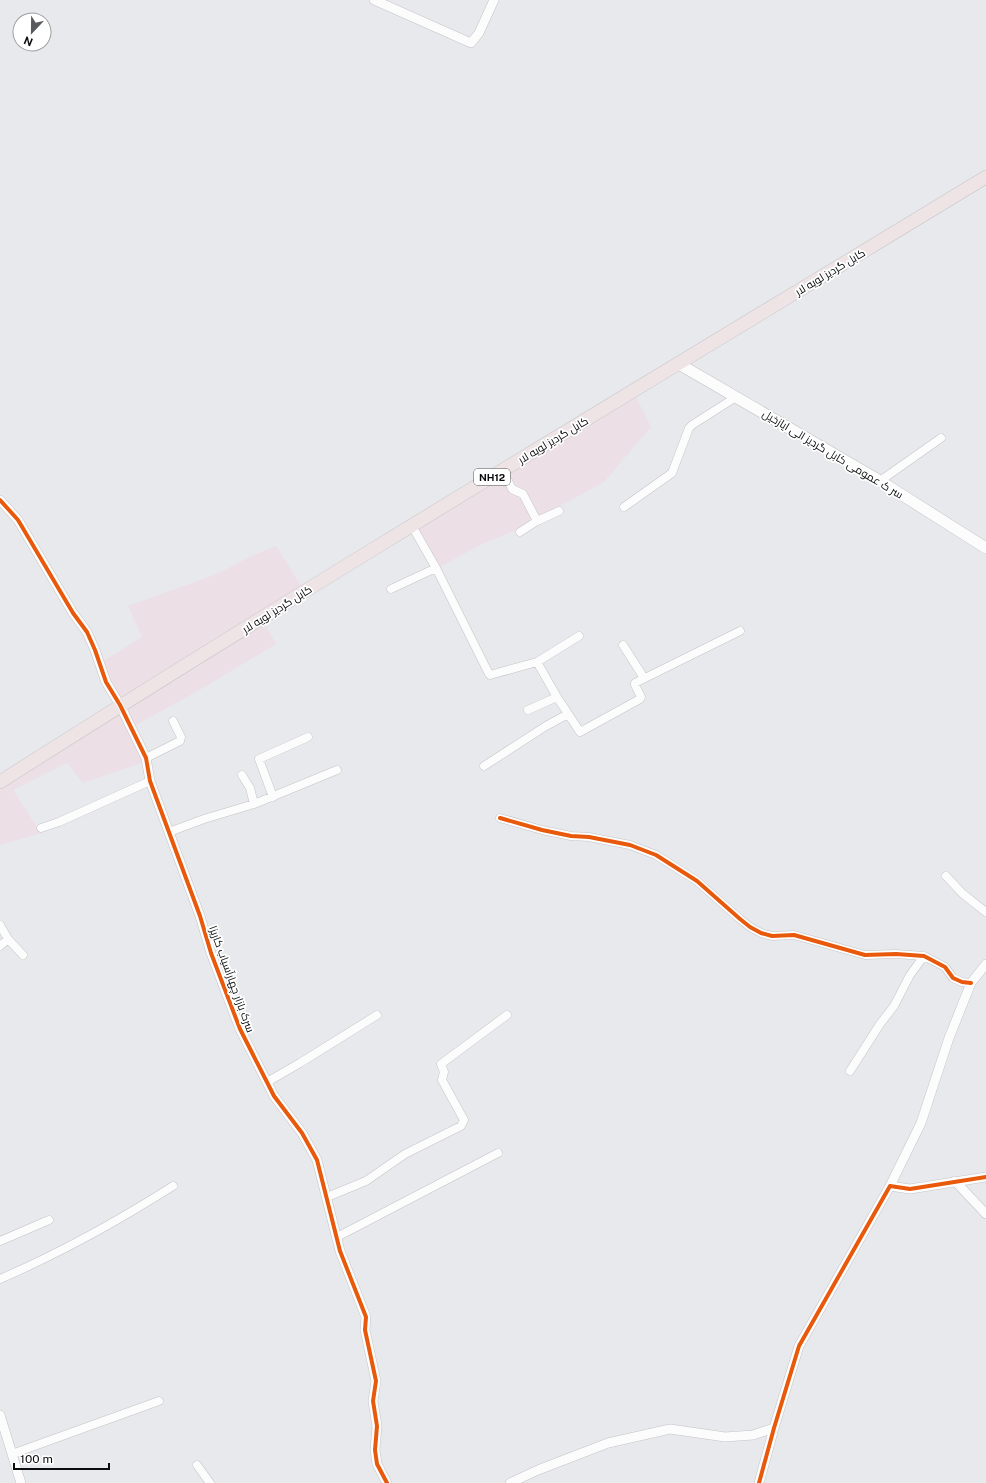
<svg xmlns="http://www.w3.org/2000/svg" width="986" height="1483" viewBox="0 0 986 1483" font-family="'Public Sans',Cairo,sans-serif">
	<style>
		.commercial { fill: #ecdfe6 }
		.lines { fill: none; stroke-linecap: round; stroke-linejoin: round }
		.minor-casing { stroke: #c3c4c7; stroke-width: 9 }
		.tertiary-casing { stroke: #c3c4c7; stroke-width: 10 }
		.secondary-casing { stroke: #c3c4c7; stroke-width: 12 }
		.trunk-casing { stroke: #c6c6c8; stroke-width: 14 }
		.minor { stroke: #fcfcfc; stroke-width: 8 }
		.tertiary { stroke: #fcfcfc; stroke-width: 9 }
		.secondary { stroke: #fcfcfc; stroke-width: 11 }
		.trunk { stroke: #eee4e6; stroke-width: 13 }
		.cycleway-casing { stroke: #fff; stroke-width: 6 }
		.cycleway { stroke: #e8590c; stroke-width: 4 }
		.labels { text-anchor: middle; stroke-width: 3.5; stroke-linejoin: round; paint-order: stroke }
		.shield { fill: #fff; stroke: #545556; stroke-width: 1 }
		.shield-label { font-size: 10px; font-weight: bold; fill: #0b0c0e }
		.street-label { font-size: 11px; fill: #0b0c0e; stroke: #fff }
	</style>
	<rect width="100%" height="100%" fill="#e8e9ed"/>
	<path class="commercial" d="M635,395L651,427L604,482L516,530L478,546L438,568L410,530Z
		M276,546L302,587L116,703L97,665L142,637L128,606L217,574L251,556Z
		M263,621L276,644L196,692L134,726L145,762L83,783L67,763L13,790L41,833L0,845V784Z"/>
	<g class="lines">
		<defs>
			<path id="minor" d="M503,471L512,489L523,494L537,521
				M880,481L941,438
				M624,507L672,473L689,428L692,425L736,397
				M412,526L436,568L489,674L490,675L537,662L579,636
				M520,532L537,521L559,511
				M391,589L436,568
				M623,645L644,678
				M537,662L557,697L580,732L640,699L641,697L635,685V683L740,631
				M528,710L557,697
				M146,758L180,741L181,737L173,721
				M484,766L546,726L568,714
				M242,775L250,788L254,804
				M273,797L259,759L308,737
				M500,818L542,830L571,836L589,837L630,845L656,855L697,881L740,919L750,927L761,933L772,936L794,935L865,955L896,954L924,956L945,967L953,978L962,982L971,983
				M41,828L59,822L150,781
				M169,832L204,819L254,804L337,770
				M946,876L963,894L986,912
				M0,925L8,939L23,955
				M0,946L8,939
				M850,1071L880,1024L894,1006L910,975L924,956
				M267,1082L300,1063L377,1015
				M327,1197L366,1181L405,1154L461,1126L464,1120L442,1080L444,1072L441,1064L507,1015
				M337,1237L498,1153
				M0,1241L49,1220
				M0,1279C60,1253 118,1221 173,1186
				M12,1454L159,1401
				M197,1465L210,1483"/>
			<path id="tertiary" d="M374,0L471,43L479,33L494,0
				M0,500L18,520L73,613L87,632L95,650L106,682L120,705L146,758L150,781L200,916L211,953L240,1029L274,1096L302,1133L317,1160L340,1251L366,1317L365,1330L376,1381L373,1401L377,1426L375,1450L377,1464L387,1483
				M955,1181L986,1214
				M890,1186L921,1123L949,1038L971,983L986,964
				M0,1415L21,1483
				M510,1483L538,1470L608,1443L670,1429L725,1437L753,1435L774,1428
				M759,1483L774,1428L799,1346L890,1186L910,1189L986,1177"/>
			<path id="secondary" d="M679,364L880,481L986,548"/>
			<path id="trunk" d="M0,782C325,575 657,377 986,177"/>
		</defs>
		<use href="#minor" class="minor-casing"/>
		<use href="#tertiary" class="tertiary-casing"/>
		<use href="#secondary" class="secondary-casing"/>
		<use href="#trunk" class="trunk-casing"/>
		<use href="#minor" class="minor"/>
		<use href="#tertiary" class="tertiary"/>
		<use href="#secondary" class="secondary"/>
		<use href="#trunk" class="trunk"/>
		<defs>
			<path id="cycleway" d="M0,500L18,520L73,613L87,632L95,650L106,682L120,705L146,758L150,781L200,916L211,953L240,1029L274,1096L302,1133L317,1160L340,1251L366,1317L365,1330L376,1381L373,1401L377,1426L375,1450L377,1464L387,1483
				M500,818L542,830L571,836L589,837L630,845L656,855L697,881L740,919L750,927L761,933L772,936L794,935L865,955L896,954L924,956L945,967L953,978L962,982L971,983
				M759,1483L774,1428L799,1346L890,1186L910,1189L986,1177"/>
		</defs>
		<use href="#cycleway" class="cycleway-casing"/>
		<use href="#cycleway" class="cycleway"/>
	</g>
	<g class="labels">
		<rect class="shield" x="474" y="469" width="36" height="16" rx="3"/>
		<g class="shield-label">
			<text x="492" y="481">NH12</text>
		</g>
		<g class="street-label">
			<text transform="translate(830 272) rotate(-31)" y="4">کابل گردیز لویه لار</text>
			<text transform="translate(553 440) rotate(-31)" y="4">کابل گردیز لویه لار</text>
			<text transform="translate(833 454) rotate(31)" y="4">سر ک عمومی کابل گردیز الی ایازخیل</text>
			<text transform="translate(277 609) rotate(-32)" y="4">کابل گردیز لویه لار</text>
			<text transform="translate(232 979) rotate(70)" y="4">سرک بازار چهارآسیاب کاریزا</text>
		</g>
	</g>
	<g transform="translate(32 32) rotate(202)"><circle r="19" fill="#ffffff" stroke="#9d9e9f"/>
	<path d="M0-3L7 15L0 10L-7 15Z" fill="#58595c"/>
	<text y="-6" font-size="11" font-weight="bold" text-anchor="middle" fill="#0b0c0e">N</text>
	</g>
	<path d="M14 1463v6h95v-6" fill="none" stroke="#0b0c0e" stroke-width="2"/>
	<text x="20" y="1463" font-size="12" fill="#0b0c0e" stroke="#ffffff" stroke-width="3" paint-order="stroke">100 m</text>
</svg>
